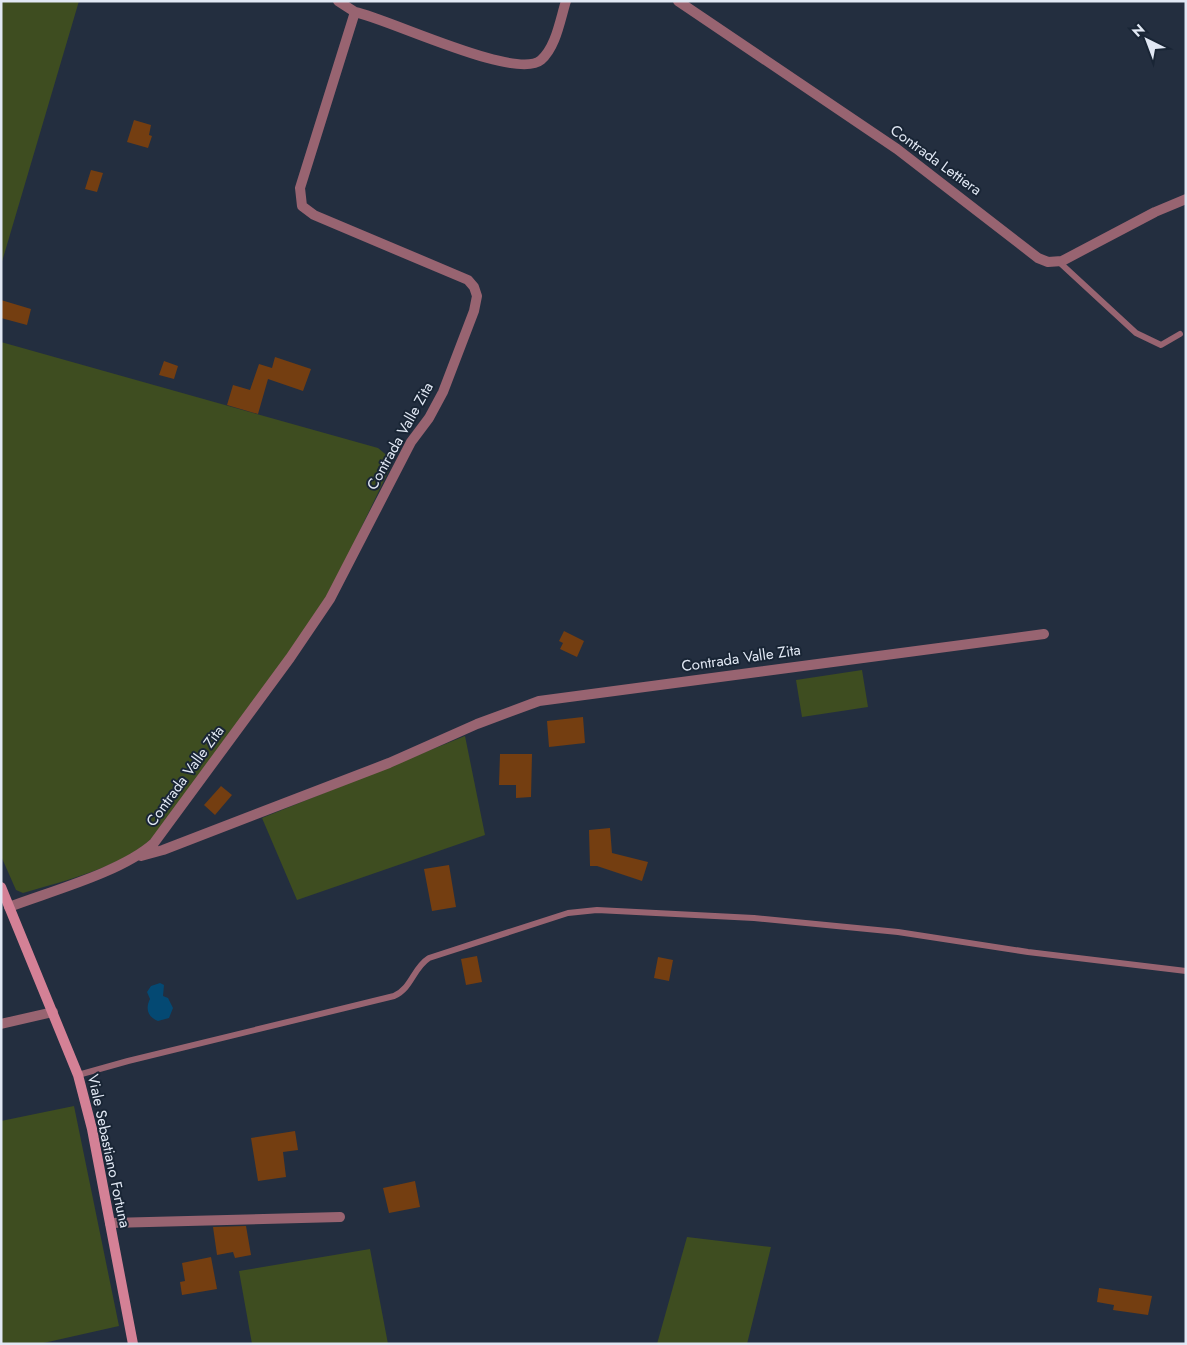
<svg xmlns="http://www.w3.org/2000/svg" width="1187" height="1345" viewBox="0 0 1187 1345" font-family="Jost,sans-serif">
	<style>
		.green { fill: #3e4d20 }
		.water { fill: #044973 }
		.building { fill: #743e11 }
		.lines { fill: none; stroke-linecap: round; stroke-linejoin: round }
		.lane { stroke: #986471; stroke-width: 6 }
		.street { stroke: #986471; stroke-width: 10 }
		.secondary { stroke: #d48196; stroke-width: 10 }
		.labels { text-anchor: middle; stroke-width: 4; stroke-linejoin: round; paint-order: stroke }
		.street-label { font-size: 15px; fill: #e1e8f4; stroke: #192535 }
	</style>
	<rect width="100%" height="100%" fill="#232e3f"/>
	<path class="green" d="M1,1H79L1,265Z
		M1,342L378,448L390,458L392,464L328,596L259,695L156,834C127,866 64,881 23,893L16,890L1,856Z
		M862,670L868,707L802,717L796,680Z
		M465,736L485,835L297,900L262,818Z
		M74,1106L119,1326L39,1344H1V1121Z
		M687,1237L771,1247L747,1344H657Z
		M370,1249L388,1344H252L239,1271Z"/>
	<path class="water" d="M160,983L164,985L163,996L168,998L173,1008L169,1018L158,1021C148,1017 145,1009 150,999L147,992L151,986Z"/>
	<path class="building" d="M134,120L151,125L149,135L152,136L148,148L127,142Z
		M91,170L103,173L97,192L85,189Z
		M1,300L31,309L27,325L1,318Z
		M275,357L311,369L303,391L268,379L258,414L227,405L233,385L250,390L259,364L272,368Z
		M164,361L178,366L174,379L159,375Z
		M564,631L584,641L577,657L560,649L563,643L559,641Z
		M583,717L585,743L549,747L547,721Z
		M500,754H532L531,797L516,798V785H499Z
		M221,786L232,795L215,815L204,805Z
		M610,828L612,853L648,862L642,881L597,866H590L589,830Z
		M449,865L456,907L432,911L424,869Z
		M477,956L482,982L466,985L461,959Z
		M658,957L673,960L669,981L654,978Z
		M295,1131L298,1150L283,1152L286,1177L258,1181L251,1138Z
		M415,1181L420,1207L389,1213L383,1188Z
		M246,1226L251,1255L235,1258L233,1252L217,1255L213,1227Z
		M211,1257L217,1289L182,1295L180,1282L185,1281L182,1263Z
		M1099,1288L1152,1296L1148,1315L1113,1310L1114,1305L1097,1302Z"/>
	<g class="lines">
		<path class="lane" d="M1058,261L1136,333L1161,345L1180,334
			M78,1075L128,1061L394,996C412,988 413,968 429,958L568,913L597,910L754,918L898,932L1028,952L1186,971"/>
		<path class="street" d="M678,1L897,149L1038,258L1048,262L1062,261L1155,212L1186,199
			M355,12C389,19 516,81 541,60C556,47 560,20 566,1
			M141,856L163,850L389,763L477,724L539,701L1044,634
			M9,907C51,891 122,872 154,843L290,658L330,599L411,442L429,418L443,392L474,311L477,296L474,287L468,280L314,215L302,206L300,188L355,12L338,1
			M1,1024L53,1012
			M110,1223L340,1217"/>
		<path class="secondary" d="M1,887L78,1075L92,1129L133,1344"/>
	</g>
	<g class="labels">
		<g class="street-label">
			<text transform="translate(936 160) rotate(36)" y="5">Contrada Lettiera</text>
			<text transform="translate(400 436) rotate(-61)" y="5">Contrada Valle Zita</text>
			<text transform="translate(741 658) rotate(-8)" y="5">Contrada Valle Zita</text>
			<text transform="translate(185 776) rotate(-54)" y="5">Contrada Valle Zita</text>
			<text transform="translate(109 1151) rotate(78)" y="5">Viale Sebastiano Fortuna</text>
		</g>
	</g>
	<rect width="1187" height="1345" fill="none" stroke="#e1e8f4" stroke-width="5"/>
	<g transform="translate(1147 40) rotate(318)" stroke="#192535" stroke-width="4" paint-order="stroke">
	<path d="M0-4L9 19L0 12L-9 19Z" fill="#e1e8f4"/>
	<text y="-8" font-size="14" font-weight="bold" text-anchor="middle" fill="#e1e8f4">N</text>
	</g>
</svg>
